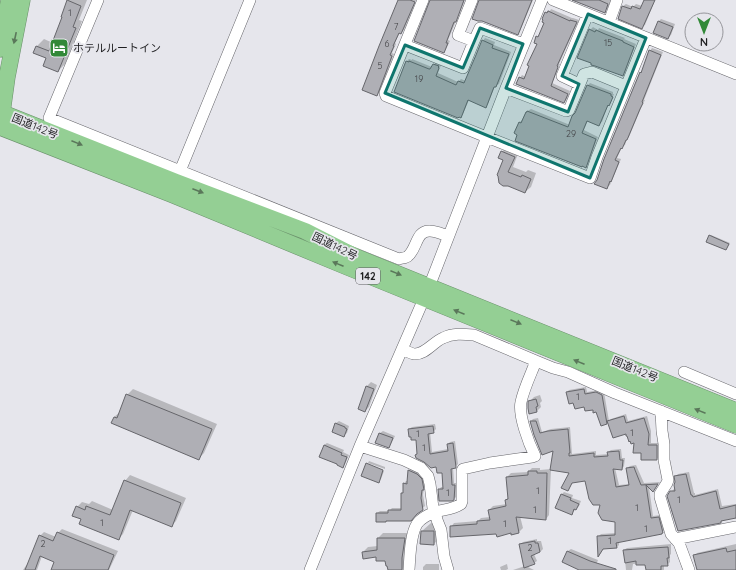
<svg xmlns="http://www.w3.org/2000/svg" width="736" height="570" viewBox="0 0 736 570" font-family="Quicksand,'Noto Sans JP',sans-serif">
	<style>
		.shadow { fill: #0003 }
		.building { fill: #afafb5; stroke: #66666b }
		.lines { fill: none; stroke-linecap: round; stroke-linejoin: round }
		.minor-casing { stroke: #67676c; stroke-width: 12 }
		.highway-casing { stroke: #6b916c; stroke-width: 17 }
		.minor { stroke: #fff; stroke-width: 11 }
		.highway { stroke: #94cf94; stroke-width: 16 }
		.oneway { fill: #5a775a }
		.marked { fill: #0f766e; fill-opacity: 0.2; stroke: #0f766e; stroke-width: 3; stroke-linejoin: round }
		.labels { text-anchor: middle; stroke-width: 3.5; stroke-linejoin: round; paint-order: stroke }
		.number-label { font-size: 9px; fill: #434346 }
		.shield { fill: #e6e6ec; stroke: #5b5b5e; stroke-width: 1 }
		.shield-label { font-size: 10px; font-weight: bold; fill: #1f1f21 }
		.poi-label { font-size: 11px; fill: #1f1f21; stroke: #e6e6ec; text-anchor: start }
		.street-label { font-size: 11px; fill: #1f1f21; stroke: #e6e6ec }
	</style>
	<rect width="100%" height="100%" fill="#e6e6ec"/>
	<path class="shadow" d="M69,0H87L79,20L82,21L65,64L58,71L47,58L34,53L37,46L44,39L53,43Z
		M399,0H416L404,30L401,33L400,32L395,43L396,44L392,53L394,54L379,93L377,95Z
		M431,0H465L448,40L450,41L446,49L444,52Z
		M480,0H533L520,31L518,34Z
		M575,0H611L608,8L604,12Z
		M645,0H655L645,25L642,27L623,6L626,4L633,7L636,4L642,6Z
		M551,9L572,18H573L579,20L559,64H560L552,83L570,91L567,99L564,102L520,78L522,75L526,77L539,44L537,37L540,34L546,22V13L548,10L550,11Z
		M661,19L675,24L671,35L668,38L655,32L659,21Z
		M593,27L598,30L599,28L625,38L624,39L636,44L625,73L622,75L590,30Z
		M485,38L495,42L494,45L511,52L499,84L495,86L488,104L485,106L469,100L463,114L461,116L407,61L409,59L412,60V59L432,67L436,62L440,63V65H441L438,73L458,82L461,79L466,81L483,41Z
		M652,48L663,52L644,100H645L642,106L629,137L627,139L625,145L622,147L617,158L621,159L613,178L610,185L607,187L640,73L643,70L650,51Z
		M590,83L613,92V94H614L611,102L608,105L602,122L599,124L588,120L584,130L598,137L588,164L586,166L520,122L522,120L526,112L531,109L570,125L576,113L588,85Z
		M507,146L519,151L513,167L526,172L528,170L536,173L531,187L525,192L498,175L504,160L502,152Z
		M711,235L730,243L727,248L726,249L710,236Z
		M371,382L377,385L369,407L365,411L367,386Z
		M586,387L587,392L599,390L604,392L609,421L611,419L626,414L628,421L647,416L651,431V443H659V457L657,459L642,452L626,432L608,422L607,423L597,411L594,409L574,402L567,392L569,390Z
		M133,389L217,424L204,453L199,458L114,417L120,412L127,395Z
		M540,395L542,401L540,403L541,407L537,411L530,413L529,402L534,397Z
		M538,418L542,432L551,429L570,427L572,454L596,451V455L609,454L608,452L611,450L621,449L622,458H625L624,466L622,469L615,468L619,485L630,484L627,468L630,466L636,465L644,483L660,482L653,491L649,487L653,516L661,515L665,529L662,533L619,541V545L617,547L604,548L599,556L598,537L601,534L616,533V521L601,504L586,480L573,482L570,487L568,490L570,472L555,450L542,454L531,421L533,419Z
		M339,421L349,426L347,433L344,435L333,431L336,423Z
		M435,424L436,429L433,432H430L432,452L448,449V444L450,442L455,441L458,464L455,467H453L454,483H457V496L454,499L439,490L441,487H444L443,472L437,466L416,455L418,453L416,439L409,429L412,427Z
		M383,431L395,436L391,444L389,447L380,433Z
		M327,443L344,450L343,452L349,455L345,464L343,466L324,445Z
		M369,461L385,467V469L368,463Z
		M367,465L384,471L381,479L379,481Z
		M412,468L424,477L426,486L424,488L423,495L425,506L417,513H377L380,511H389L392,508H402V493L404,491V484L406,481H408L409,470Z
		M532,468H540V470L551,469L549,515L546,519L520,516L523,528L519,532L512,534V532L496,533L451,527L454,523L478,521L481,518L490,517L489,510L493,506L507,504L506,500L508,498L507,477L511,473L528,472Z
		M689,472L694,493H695V495L718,489L722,506L736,504V519L735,518L723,520L721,522L671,492L674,489H675V477L678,474Z
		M130,475L186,498L176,521L171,526L133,510L123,534L118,539L82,519L77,507L82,502L89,504L92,501L113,510L125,481Z
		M564,492L573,495L572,498L581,501L579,506L572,513L556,507L562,494Z
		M431,523H442V535L434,544L422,531Z
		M62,529L118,551L109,570H52L55,561L42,556L37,570H23L25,567L29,562L40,536L44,532L56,537L58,533Z
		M383,533H409L407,565L402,570H389L386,560L363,552L368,547L378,546V538Z
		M537,539V541H541L543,549L540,552L534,554L537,561L534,563L526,566L534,570H513L525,566L520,545L523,542Z
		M671,544V554L670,555V562L667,565H664V570H646V563L633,564L632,570H626L624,550L627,548Z
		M736,544V570H697L695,556L697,553Z
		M571,549L593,558L598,560L595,568L593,570H581L564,561L568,551Z
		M426,564H439V570H423V567Z
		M507,564L508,569L506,570H501L500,567Z"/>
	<path class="building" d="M67,0L81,6L73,27L76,28L58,72L43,66L46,58L33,53L36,46L49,51L62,17H61Z
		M398,0H410L415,2L401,34L399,33L393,46H394L390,55L392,56L377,96L362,90L379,46Z
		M430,0H464L456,22H454L446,43H448L444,53L414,41Z
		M479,0H532L518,35L482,21H478L472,19Z
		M572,0H599L608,4L605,13Z
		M644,0H655L642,29L618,19L622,6L631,9L632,6L640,9Z
		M548,11L570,21V20L577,22L557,66L558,67L551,86L568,94L564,103L516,84L519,77L524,79L529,66L527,65L537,44L534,43L536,36L538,37L544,23L542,22L543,20L542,19L545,12L547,13Z
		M658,21L673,27L668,39L653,33Z
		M589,29L595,32L596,30L605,34L623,41V42L634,47L623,76L595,66L591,65V63L577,58Z
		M482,40L493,45L492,48L509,54L496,87H494L486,108L468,100L461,118L459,117L458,118L394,92L406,61L409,62V61L429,69H430L433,64L439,66L438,67L439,68L436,76L456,85L458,81L464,83L476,55Z
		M649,50L661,55L642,102L643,103L640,109L627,140H626L622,149L621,148L615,160L619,162L611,182L610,181L607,189L594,184L597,180L604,159L640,72L641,73Z
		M587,85L611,94V96L613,97L609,106L608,105L599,126L587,121L582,133L596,139L586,168L582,166V167L515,141L517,135L514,133L519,122L521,123L526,112H527V111L568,127L572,116L575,113Z
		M501,151L515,157L508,172L521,177L522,175L531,179L525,193L508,186H503L499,183L498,176L497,175L503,160L498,158Z
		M709,235L729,244L726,250L706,242Z
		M366,386L374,389L365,412L358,409Z
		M584,389L585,394L596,392L602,395L607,424L601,426L596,412L593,413V410L585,411L584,407L575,409L573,403L569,404L566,392Z
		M126,394L212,429L199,460L111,423L114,417L117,418Z
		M536,399L538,406L536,407L537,412L529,414L528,408V401Z
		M624,416L626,423L644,418L649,434L648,445H657V460H641V453H633L634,443L631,444L630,441L629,442L627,436H626V434L613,438L607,421Z
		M530,421H536L540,433L548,431L568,429L570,453H569V456L594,453V457L608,456L607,452L619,451L620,460H623L622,470L613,469L616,487L629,485L626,468L634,467L635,470L641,485L658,484L653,492L646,485L651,518L659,517L663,533H662V534L616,543L617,548L603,549L598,557L597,536L615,535V522L602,520L598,513L600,505H593L589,499L585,481L572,483L568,491L561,488L569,473L550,470L553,451L542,455L534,435Z
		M335,423L345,427V428L347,429L344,437L332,432Z
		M433,426L434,433L428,434L430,454L448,451L447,444L453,443L456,467V468L451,469L452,485H455L454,500L452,501H439L438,489H443L442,473H437L436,467L431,468L424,462L416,458L415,455L417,454L416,440H411V437H409L408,429Z
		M379,433L393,438L389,448L375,443Z
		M324,445L342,453L341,455L347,457L343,468L337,465V464L319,457Z
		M366,463L383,470L379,483L361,476Z
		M408,470L417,474L422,479L424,490H422L421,498L423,510L417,514L411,521H386V522H376V513H388V510H401V493H403V483L407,484V482Z
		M528,471H537V473H547L546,520L516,517L519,533L511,535V533L497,537L496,534L450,537V526L477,524V521L490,520L488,510L506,506L505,500L508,499L506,477L528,475Z
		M686,474L691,495H692L693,497L716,491L720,509L736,505V518L721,521V523L678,531L667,496L670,491H675L674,485L675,482L674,476Z
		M124,480L181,503L172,527L130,510L119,540L79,524L81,519L72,516L76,506L85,510L86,506L110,515Z
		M561,494L571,498L570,500L579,504L576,510L574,509L572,515L555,508Z
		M421,531H434V545L420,544Z
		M57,532L114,555L108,570H51L54,562L40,556L35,570H25L39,535L53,541Z
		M377,538H405L402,558V570H388L387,566H386L385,561H376V557L363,559L362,552L377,550Z
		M535,541V543H538L540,552L531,556L535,564L524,568L519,544Z
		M668,547L669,558H667L668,566H661V570H646L645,565H636V561L625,563L623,550Z
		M726,548L727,552L736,550V570H697L693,555Z
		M567,551L590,561L616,569V570H579L562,562Z"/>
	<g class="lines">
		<defs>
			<path id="minor" d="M98,0L49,118L399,259C402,258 406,258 408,256C417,249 416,230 430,231C436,231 442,234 448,236
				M423,0L385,93L386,96L479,134L590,178L597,157L646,38
				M553,0L736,74
				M609,22L617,0
				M474,41L480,28L523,44
				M405,45L463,68L474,41L458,35L472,0
				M579,84L562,76L588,14
				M506,88L566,111L569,110L584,74L592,72L626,86
				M178,176L250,0
				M402,349C406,351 410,353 414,354C425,355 433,342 443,338C453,333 463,334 474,335L536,361C531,374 524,388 521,402C518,415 529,444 535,456L532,457L490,463L463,469L462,471V501L461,504C452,510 444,509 435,512C429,514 420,519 417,524C410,535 410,557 409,570
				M536,361L553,368L568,372L615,393L736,441
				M684,372L736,394
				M661,411L662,431L664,444V460L668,480L667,483L660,494V497L671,534L679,543L689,570
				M360,446L404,460L421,468L428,476L430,484L433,508L436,515L437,520L441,530L444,556L448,570
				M675,539L736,527
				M310,570L360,446L429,287L506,88L542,0"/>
			<path id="highway" d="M0,49L9,0
				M0,112L176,182L305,231L356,257L736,411
				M0,120L2,113L7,77L22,0
				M0,127L171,194L345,266L736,425"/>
		</defs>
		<use href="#minor" class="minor-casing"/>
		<use href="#highway" class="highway-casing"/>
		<use href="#minor" class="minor"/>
		<use href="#highway" class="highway"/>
	</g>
	<defs><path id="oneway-solid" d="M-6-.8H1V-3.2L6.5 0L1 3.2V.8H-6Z"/></defs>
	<g class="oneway">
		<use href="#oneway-solid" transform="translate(15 38) rotate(102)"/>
		<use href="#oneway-solid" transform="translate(77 143) rotate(22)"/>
		<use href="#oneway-solid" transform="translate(198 191) rotate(21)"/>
		<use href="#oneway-solid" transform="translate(338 264) rotate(-158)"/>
		<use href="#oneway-solid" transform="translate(396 273) rotate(22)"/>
		<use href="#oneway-solid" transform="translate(459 312) rotate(-158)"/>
		<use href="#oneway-solid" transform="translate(516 322) rotate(22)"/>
		<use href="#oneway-solid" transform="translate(579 362) rotate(-158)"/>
		<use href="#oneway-solid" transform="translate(700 411) rotate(-158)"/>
	</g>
	<path class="marked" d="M588,14L646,38L590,178L385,93L405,45L463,68L480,28L523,44L506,88L568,112L579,84L562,76Z"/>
	<defs>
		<symbol id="hotel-square" viewBox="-11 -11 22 22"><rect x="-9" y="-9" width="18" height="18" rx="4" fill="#328938" stroke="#e6e6ec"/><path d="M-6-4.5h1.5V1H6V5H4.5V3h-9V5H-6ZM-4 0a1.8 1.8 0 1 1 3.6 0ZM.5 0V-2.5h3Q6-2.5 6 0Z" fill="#fff"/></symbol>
	</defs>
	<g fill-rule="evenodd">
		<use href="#hotel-square" x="48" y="37" width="22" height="22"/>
	</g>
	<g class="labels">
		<g class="number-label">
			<text x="70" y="16">1</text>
			<text x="396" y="30">7</text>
			<text x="608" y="46">15</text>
			<text x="387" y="47">6</text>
			<text x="380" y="69">5</text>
			<text x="419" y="82">19</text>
			<text x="571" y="137">29</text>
			<text x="578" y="400">1</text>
			<text x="632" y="436">1</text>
			<text x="418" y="437">1</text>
			<text x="424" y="451">1</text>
			<text x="538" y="494">1</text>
			<text x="448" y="496">1</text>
			<text x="679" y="503">1</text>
			<text x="637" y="511">1</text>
			<text x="535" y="513">1</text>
			<text x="102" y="526">1</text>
			<text x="505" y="527">1</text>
			<text x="646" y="532">1</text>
			<text x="610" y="544">1</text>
			<text x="43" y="547">2</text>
			<text x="530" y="551">2</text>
		</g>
		<rect class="shield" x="356" y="268" width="24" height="16" rx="3"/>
		<g class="shield-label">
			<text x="368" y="280">142</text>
		</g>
		<g class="poi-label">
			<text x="73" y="52">ホテルルートイン</text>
		</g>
		<g class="street-label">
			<text transform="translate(35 126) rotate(22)" y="4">国道142号</text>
			<text transform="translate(335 246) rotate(26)" y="4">国道142号</text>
			<text transform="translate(635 369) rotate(22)" y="4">国道142号</text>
		</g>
	</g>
	<g transform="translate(704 32) rotate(180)"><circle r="19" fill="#e6e6ec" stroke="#96969b"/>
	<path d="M0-3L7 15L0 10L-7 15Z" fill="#328938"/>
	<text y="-6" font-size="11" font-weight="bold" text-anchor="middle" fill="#1f1f21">N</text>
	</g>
</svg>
